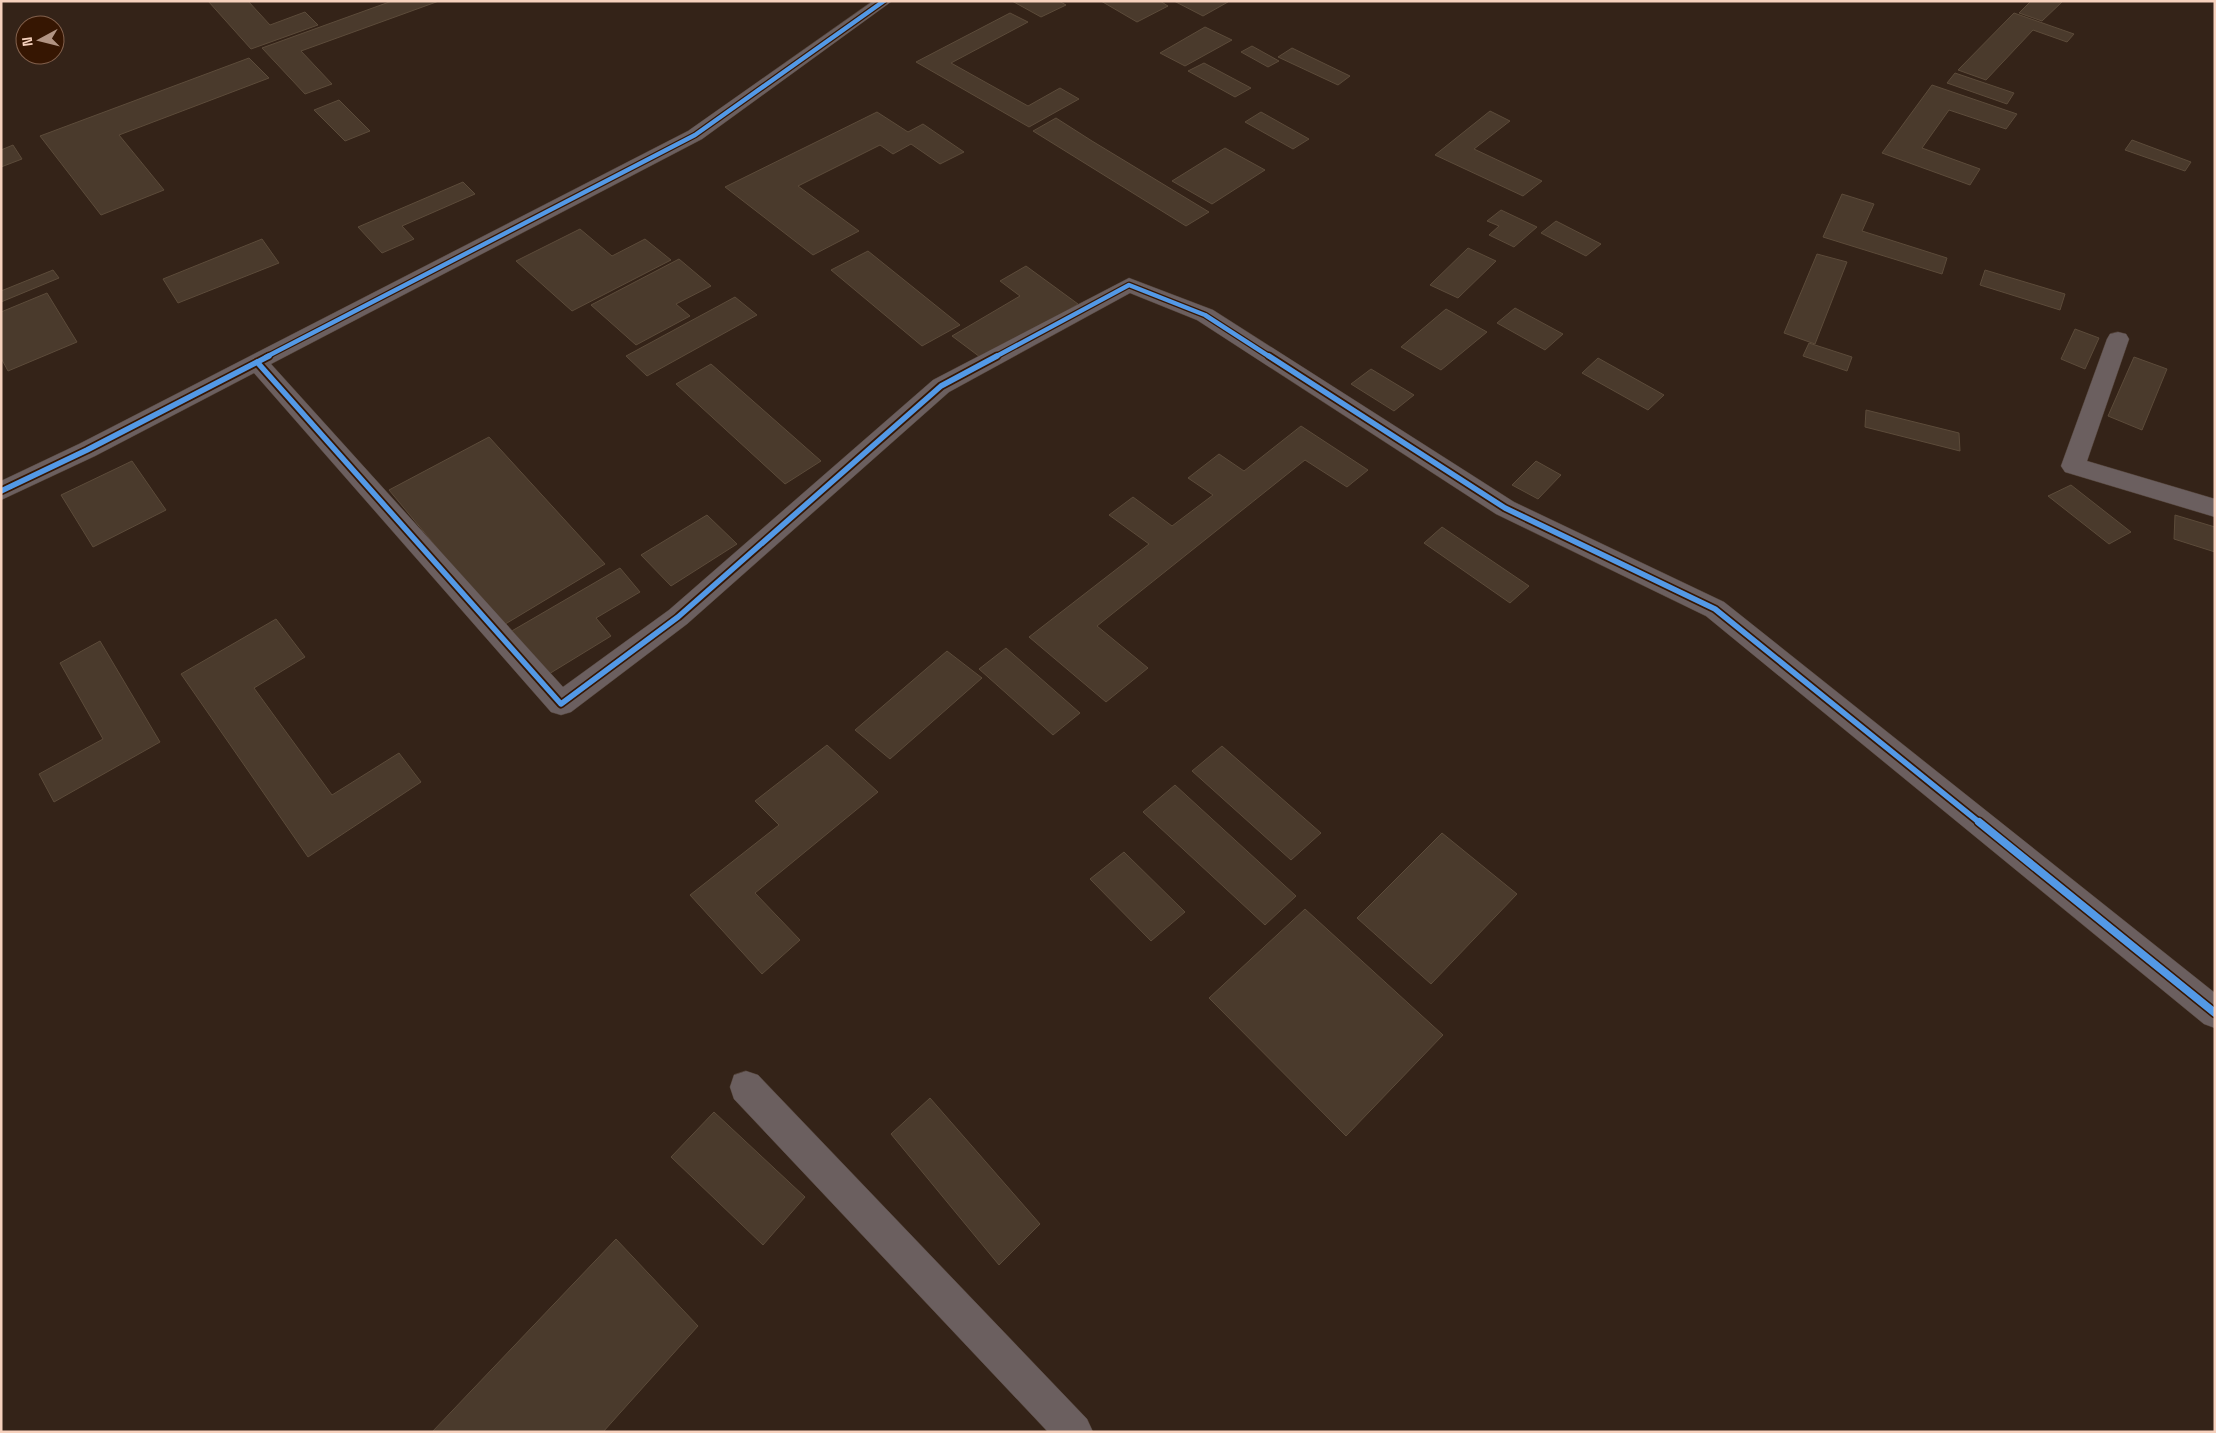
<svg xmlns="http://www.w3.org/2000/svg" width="2216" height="1433" viewBox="0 0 2216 1433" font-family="'Space Grotesk',sans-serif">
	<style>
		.building { fill: #4a3a2c; stroke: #5c4b3a }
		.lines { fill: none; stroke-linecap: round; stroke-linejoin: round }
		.minor-casing { stroke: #514035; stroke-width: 1 }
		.minor { fill: #6b5f5f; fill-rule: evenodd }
		.cycleway-far2-casing { stroke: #361602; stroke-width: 7 }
		.cycleway-far1-casing { stroke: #361602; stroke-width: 9 }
		.cycleway-casing { stroke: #361602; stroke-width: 11 }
		.cycleway-far2 { stroke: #5399e6; stroke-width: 4.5 }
		.cycleway-far1 { stroke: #5399e6; stroke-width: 5.5 }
		.cycleway { stroke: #5399e6; stroke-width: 8 }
	</style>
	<rect width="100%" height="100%" fill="#342318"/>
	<path class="building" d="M208,1H248L270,25L305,12L318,25L251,49Z
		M392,1H439L301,51L332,84L305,94L262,48Z
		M1012,1H1059L1066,5L1041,17Z
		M1101,1H1160L1168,6L1137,22Z
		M1174,1H1228V2L1203,16Z
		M2031,1H2063L2042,21L2019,13Z
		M1010,13L1028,22L951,63L1028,106L1060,88L1079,99L1029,127L916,62Z
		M2014,13L2074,34L2067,42L2033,30L1986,80L1958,70Z
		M1205,27L1232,40L1185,66L1160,53Z
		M1252,46L1279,61L1268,67L1241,52Z
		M1292,48L1350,76L1338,85L1278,57Z
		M249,58L269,78L119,135L164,190L101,215L40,136Z
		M1204,63L1251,88L1235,97L1188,71Z
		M1955,73L2014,93L2007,104L1947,83Z
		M1932,85L2017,114L2006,129L1949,110L1922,148L1980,169L1970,185L1882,153Z
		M339,100L370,131L345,141L314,110Z
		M1490,111L1510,121L1474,149L1542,181L1523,196L1435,155Z
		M877,112L908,132L923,124L964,152L940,164L911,144L893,154L880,145L798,186L859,231L813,255L725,187Z
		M1261,112L1309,139L1293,149L1245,122Z
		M1056,118L1092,141L1209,212L1186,226L1033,131Z
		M2132,140L2191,162L2185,171L2125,150Z
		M13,145L22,159L1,167V150Z
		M1225,148L1265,170L1212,204L1172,181Z
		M463,182L475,194L402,226L414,239L382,253L358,227Z
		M1842,194L1874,204L1862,231L1947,258L1942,274L1823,237Z
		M1501,210L1537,227L1514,247L1489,235L1499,226L1487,221Z
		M1556,221L1601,244L1586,256L1541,233Z
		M580,229L612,256L645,239L671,260L572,311L516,261Z
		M262,239L279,263L178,303L163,279Z
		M1468,248L1496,261L1458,298L1430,285Z
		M868,251L960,325L922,346L831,270Z
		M1817,254L1847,262L1815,344L1784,333Z
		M679,259L711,286L676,304L690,316L636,345L591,305Z
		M1026,266L1078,304L984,360L952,336L1020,296L1000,281Z
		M53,270L59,278L1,302V291Z
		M1985,270L2065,294L2060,310L1980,285Z
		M47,293L77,342L8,371L1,358V312Z
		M735,297L757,315L647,376L626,356Z
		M1515,308L1563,334L1545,350L1497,323Z
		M1446,309L1487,332L1441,370L1401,347Z
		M2075,329L2099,338L2085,369L2061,359Z
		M1809,343L1852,357L1847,371L1803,356Z
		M2134,357L2167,369L2142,430L2108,416Z
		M1598,358L1664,395L1648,410L1582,373Z
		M711,364L821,461L785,484L676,384Z
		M1371,369L1414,395L1394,411L1351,384Z
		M1866,410L1959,433L1960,451L1865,427Z
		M1301,426L1368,470L1347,487L1305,460L1097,626L1148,668L1106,702L1029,637L1149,544L1109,515L1133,497L1172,526L1213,495L1188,478L1219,454L1244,471Z
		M489,437L605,564L502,626L389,490Z
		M132,461L166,510L93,547L61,495Z
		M1536,461L1561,475L1538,499L1512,485Z
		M2071,485L2131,532L2109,544L2048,496Z
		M707,515L737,544L671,586L641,555Z
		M2175,515L2215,527V552L2174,539Z
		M1442,527L1529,586L1510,603L1424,543Z
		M620,568L640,592L596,618L611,636L544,677L510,632Z
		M276,619L305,657L254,688L332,795L399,753L421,782L308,857L181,674Z
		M100,641L160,742L54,802L39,774L103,739L60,663Z
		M1006,648L1080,713L1053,735L979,669Z
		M947,651L982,678L890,759L855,730Z
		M827,745L878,792L755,893L800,940L762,974L690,895L779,825L755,801Z
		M1222,746L1321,833L1291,860L1192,771Z
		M1175,785L1296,896L1265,925L1143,812Z
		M1442,833L1517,894L1431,984L1357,918Z
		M1124,852L1185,912L1151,941L1090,879Z
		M1305,909L1443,1035L1346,1136L1209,998Z
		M930,1098L1040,1224L999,1265L891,1134Z
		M714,1112L805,1197L763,1245L671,1157Z
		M616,1239L698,1326L603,1432H432Z"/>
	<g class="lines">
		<defs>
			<path id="minor" d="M873,1H892L702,139L271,364L563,687L669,610L933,380L1129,278L1213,310L1514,502L1724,602L2215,993V1028L2204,1024L1706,616L1496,514L1197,320L1130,293L949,392L687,624L571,712L561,715L551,712L254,373L95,456L1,500V481L79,444L688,131Z
				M2118,332L2126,334L2129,339L2087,461L2215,499V517L2065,472L2061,466L2107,339L2110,334Z
				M746,1071L758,1075L1087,1419L1093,1432H1048L734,1099L730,1087L734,1075Z"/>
		</defs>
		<use href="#minor" class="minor-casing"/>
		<use href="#minor" class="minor"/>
		<defs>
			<path id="cycleway-far2" d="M266,357L695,135L884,1
				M995,357L1129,285L1205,315L1270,357"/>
			<path id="cycleway-far1" d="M1269,356L1505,508L1715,609L1980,823
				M257,362L561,704L678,617L941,386L997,356
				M1,491L87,450L269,356"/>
			<path id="cycleway" d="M1979,822L2215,1013"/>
		</defs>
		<use href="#cycleway-far2" class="cycleway-far2-casing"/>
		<use href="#cycleway-far1" class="cycleway-far1-casing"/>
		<use href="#cycleway" class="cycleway-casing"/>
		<use href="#cycleway-far2" class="cycleway-far2"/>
		<use href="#cycleway-far1" class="cycleway-far1"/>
		<use href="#cycleway" class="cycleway"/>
	</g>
	<rect width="2216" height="1433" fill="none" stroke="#f6d1bd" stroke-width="5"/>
	<g transform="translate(40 40) rotate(263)"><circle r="24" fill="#361602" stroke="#83614d"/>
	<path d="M0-4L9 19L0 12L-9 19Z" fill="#b29483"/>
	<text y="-8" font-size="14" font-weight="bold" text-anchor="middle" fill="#f6d1bd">N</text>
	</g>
</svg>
